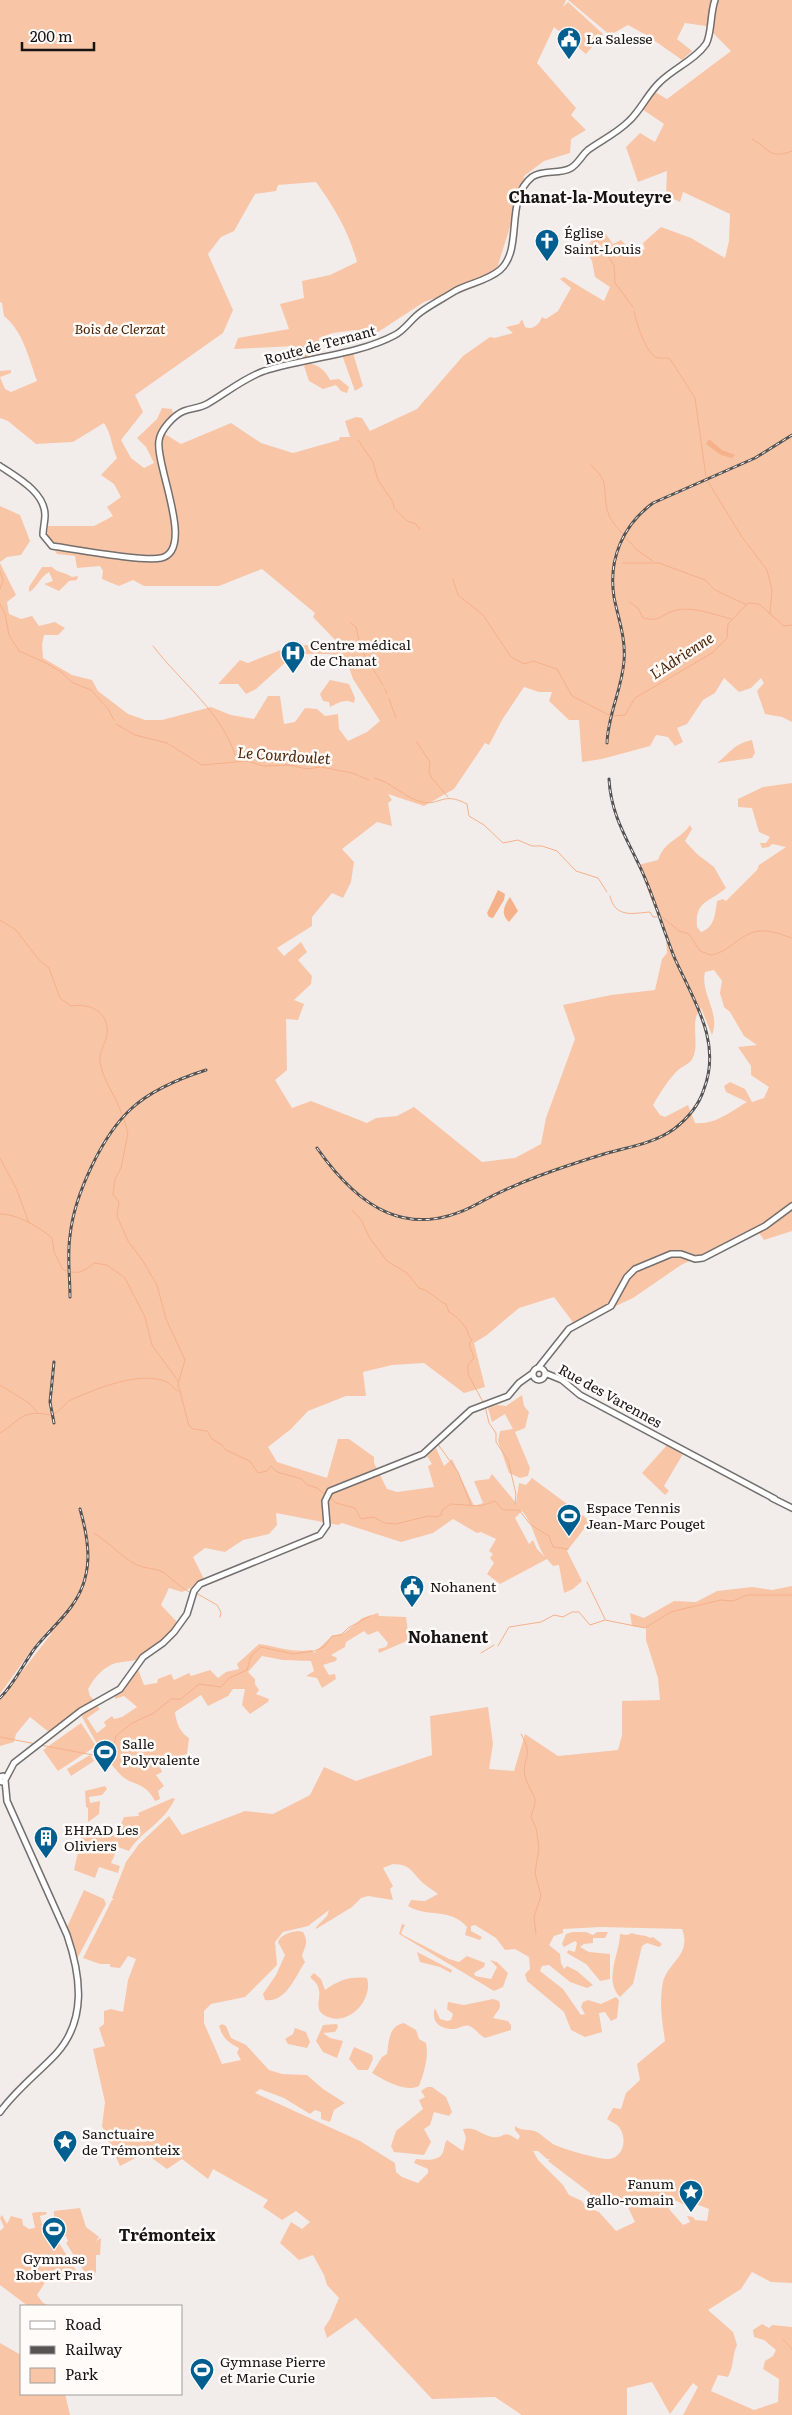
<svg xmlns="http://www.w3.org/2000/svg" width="792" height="2415" viewBox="0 0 792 2415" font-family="Literata,serif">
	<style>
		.green { fill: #f9c5a7; fill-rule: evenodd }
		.water { fill: #f5b189 }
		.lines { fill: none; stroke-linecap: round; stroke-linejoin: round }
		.stream { stroke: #f5b189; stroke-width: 1 }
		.major-casing { stroke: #736f6d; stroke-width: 8 }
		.major { stroke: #fff; stroke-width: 5 }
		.rail-casing { stroke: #565453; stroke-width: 3 }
		.rail { stroke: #fefbf9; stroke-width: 1; stroke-dasharray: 4; stroke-linecap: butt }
		.labels { text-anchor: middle; stroke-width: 5; stroke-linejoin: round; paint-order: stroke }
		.poi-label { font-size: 14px; fill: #161514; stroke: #fefbf9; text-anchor: start }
		.park-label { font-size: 14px; font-style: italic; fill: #4d2304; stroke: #fefbf9 }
		.street-label { font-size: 14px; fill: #161514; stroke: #fefbf9 }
		.water-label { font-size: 15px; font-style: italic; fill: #4e2405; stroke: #fefbf9 }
		.quarter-label { font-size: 16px; font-weight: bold; fill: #161514; stroke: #fefbf9 }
	</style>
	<rect width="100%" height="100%" fill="#f2edeb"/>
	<path class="green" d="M0,0H566L563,7L568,2L603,34L586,54L554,27L537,63L576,108L571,115L586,130L571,139L570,153L544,161L524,176L523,185L494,278L424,302L372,336L360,337L355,330L333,333L319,338V353L299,359L295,346L234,349L238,338L289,329L280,304L304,298L302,281L330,275L357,262C349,232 334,207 316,182L278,185L276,191L255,194L234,231L221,237L208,254L233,310L223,333L135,395L143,412L121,440L131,458L144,468L154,463L146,447L137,438L157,419L162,408L172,409L173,414L165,434L181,444L231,423L261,443L293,453L339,440L340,437H350L345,421L356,417L362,418L370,431L417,409L463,356L490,337L495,338L513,333L506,327L519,324L522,319L525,327C533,330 539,325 542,317L546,319L558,311L571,288L560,279L564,277L604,301L610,287L595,277L592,261L586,250L593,238L605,233L613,244L621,240L634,253L645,249L643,243L661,227L691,238L725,258L729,241L730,214L683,192L680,202L666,195L667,171L638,182L626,147L640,133L655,142L664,124L642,109L655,92L667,99L731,51L706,26L685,23L677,39L692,51L682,60L648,36L628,25L610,35L568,0H792V722L782,717L765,714L757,691L764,683L761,678L751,688L739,692L724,678L715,693L703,700L687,724L677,728L683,742L675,746L668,737L656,735L650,746L602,759L582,762L579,720H569L549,701L552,692H539L524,687L502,720L489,745L485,743L454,789L424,806L388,794L392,800L388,803L392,826L377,822L342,849L354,862L351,882L343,898L332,893L312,917V926L277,948L284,956L301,942L307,952L298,960L312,976L311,984L294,1000L304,1004L298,1020L286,1019L287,1070L275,1080L292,1108L311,1101L367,1123L376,1118L397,1116L414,1107L482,1162L515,1158L541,1144L546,1118L575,1039L563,1005L611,995L655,990L662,959L667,953L666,937L638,865L658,860C666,839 679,841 690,825L692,829L685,841L697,854L714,867L726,888C709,903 695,900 697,927L701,932C715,927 715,914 717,901L723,899L726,901L757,870L759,865L786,847L772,844L769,847L762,848L760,843H766L770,837L759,832L752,808L738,807V799L763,787L792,783V1231L764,1240L757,1230L681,1265L633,1298L575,1325L554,1297L519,1308L487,1335L474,1343L485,1387L464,1393L424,1363L392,1365L363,1372L366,1396H346L308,1411L291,1429L268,1447L277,1462L327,1478L338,1439H349L374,1457V1463L387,1489L397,1492L434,1487L428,1466L432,1464L427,1456L436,1448L444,1466L452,1459L474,1506L483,1503L474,1481L489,1479L492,1474L516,1503L519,1483L526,1485L532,1478L590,1521L567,1551L582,1581L573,1589L564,1593L559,1565L553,1566L547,1559L500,1584L487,1574L494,1563L490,1558L493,1554L489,1551L496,1539L481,1532L477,1533L453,1519L433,1533L401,1542L342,1523L338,1525L276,1513L277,1525L269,1534L243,1540L225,1552L205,1548L193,1557L205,1581L182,1592L169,1588L161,1605L179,1624C169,1638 157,1649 142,1658C133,1662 125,1661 116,1663C103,1667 94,1678 88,1689L90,1696L95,1701L50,1733L30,1717L16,1734L14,1742L0,1746V1700L51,1634L50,1628L35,1645L0,1694V563L16,595L7,602L9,614L21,619L32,616L39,626L55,622L65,628L58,635H44L42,645L43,658L72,675L92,680L98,691L128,714L145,720H162L211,707L231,715L254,719L268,696H280L284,724L295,722L305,708L317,709L325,716L338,714L339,729L348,741L367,732L380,721L353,679L346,659L331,654H299L287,661L256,689L246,694L238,684H218L240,660L248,663L288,647L337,642L313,617L315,613L262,569L219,586H144L133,580L119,586L102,579L103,571L100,566L77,568L75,556L57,554C52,545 45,536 48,526H94L113,516L107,507L121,497L114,484L101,475L117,458C111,446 112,435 104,423L73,442L36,444L8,421L0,418V371L11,370V373L0,377L5,389L11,392L37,381C29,359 23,331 4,316L2,303L0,302ZM714,970L722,981L720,993L724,1007L730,1012L744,1036L757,1045L738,1047L751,1066V1075L769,1087L764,1098L752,1102L745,1089L730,1082L724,1086L726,1092L747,1102C730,1112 715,1125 695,1123L688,1105L665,1117L660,1115L653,1105C660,1093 668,1080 678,1070C682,1067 688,1064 691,1061C702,1045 688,1022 701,1008L712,1035C721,1013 700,994 705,972ZM522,1511C534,1525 535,1542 545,1557L537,1549L533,1540L529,1544L515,1518Z
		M353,353L363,386L355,391L342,355Z
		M309,363C320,366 325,370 330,380L339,379L349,387L347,393L341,391L336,385L323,389L309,381L304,366Z
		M0,506L20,515L30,541L21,555L7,557L0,562Z
		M42,567H52C58,573 65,572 72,577L78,576L77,580L69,581L59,591L44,584L53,581L49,572C40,577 36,589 29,592V587Z
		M330,680L349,684L355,698L354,703C345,698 338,703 330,707L329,702L323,701L320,694Z
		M752,740L755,753L752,758L717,763C730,753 735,743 752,740Z
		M522,1395L524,1406L529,1412L525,1428L515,1432L530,1468L528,1476L520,1478L509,1473L498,1441L500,1431L513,1429L505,1414L492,1422L488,1408L497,1405L506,1406Z
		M668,1444L683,1454L664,1486L669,1491L665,1495L642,1473Z
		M792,1586V2283L771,2282L752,2272L741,2289L708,2310L733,2332L737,2345C732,2356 734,2366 728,2377L718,2375L711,2391L754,2410L778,2402L779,2379L763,2369L765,2361L773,2356L776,2350L764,2340L754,2337L753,2330L762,2324L769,2328L772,2325L792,2327V2415H683L698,2387L693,2383L670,2414L652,2382L627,2388V2415H522L495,2397L432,2399L356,2318L327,2338L324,2328L330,2319L339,2298L327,2285L324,2275L313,2255L299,2260L280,2243L291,2222L302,2229L310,2222L296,2211L282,2220L263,2207L268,2200L213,2169L208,2179L182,2159L167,2169L145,2153L120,2166L102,2126L105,2102L93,2049L105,2046L99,2028L104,2024V2011L111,2009L123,2012L128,1980L136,1959L128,1956L120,1968L110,1967V1964H100L83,1958L112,1900H114L112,1898L126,1862L139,1844L169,1816L182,1835L245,1811L273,1814L310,1795L324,1767L356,1781L432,1755L430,1716L488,1707L493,1744L489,1769L514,1771L525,1734L558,1756L618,1750L622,1735V1701L660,1700L658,1678L646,1640V1628L632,1626L630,1613L644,1618L674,1601L696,1602L717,1591L752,1587L772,1590ZM393,1864C409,1865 409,1868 419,1879C424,1885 432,1889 438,1894L425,1901L411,1900L408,1906C427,1918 450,1907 467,1927L465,1935L480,1940L482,1937L471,1931V1926L475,1925L496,1938L505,1950L515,1949L529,1957L530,1969L525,1974L527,1981L564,2012L571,2030L585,2037L602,2032L599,2013L605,2012L611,2021L617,2018L619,2000L616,1997L601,2004L588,2000L583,2002L581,2007L585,2014L581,2015L563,1989L540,1971L542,1966L549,1965L570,1982L587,1988L593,1985L577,1971L567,1966L564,1969L561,1963L560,1954L549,1945L554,1936L563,1933V1929L601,1927L682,1929C692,1955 668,1962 663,1982C659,2002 662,2021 665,2041L637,2064L640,2080L626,2093L621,2109L613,2108L607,2119C610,2121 614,2123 617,2125C628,2135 625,2157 609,2159C600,2160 560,2148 553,2144C547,2140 542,2135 537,2132C529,2128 522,2132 515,2126V2130L520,2136L518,2140C502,2128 505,2139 493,2137C481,2135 476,2126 463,2129L466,2138L463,2151L447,2140C444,2144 445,2147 443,2152C439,2162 425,2160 416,2159L414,2163L428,2169V2173L418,2183L402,2177L396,2172L395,2163L360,2141L255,2093L260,2089L284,2098L310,2114L315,2110L321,2112V2119L330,2122L334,2110L345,2103L323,2089L307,2075L282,2074L269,2070L246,2045L231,2038L226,2026L222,2024L219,2026C223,2038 227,2042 239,2048L237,2053L241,2060L222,2064L204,2023V2011L211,2004L245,1997L277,1965L275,1942L283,1932L308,1926L329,1910L327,1916L316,1927V1929L352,1907L361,1898L368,1896L393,1900L390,1889L393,1886L383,1868ZM533,2151H538L547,2159H550L548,2161L590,2193L591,2199L599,2197L608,2199L612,2197L618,2202L627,2205L635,2222L616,2231L599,2212L586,2207L582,2201L569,2195L563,2185L538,2160ZM675,2200L689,2207L696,2204L709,2209L707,2221L695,2220L693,2217L687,2216L690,2222L683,2225L669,2209Z
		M378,1613L379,1616L406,1617L409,1640L379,1653L378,1649L386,1647L388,1643L378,1631L368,1635L364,1631L346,1642L345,1647L331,1655L337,1658L336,1661L323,1665L329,1675L335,1674L336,1679L322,1688L317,1678L306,1676L314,1671L311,1661L283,1660L262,1656L248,1672L255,1679V1684L259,1690L256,1694L269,1699L268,1702L250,1714L242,1705L245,1689H233L228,1696L208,1706L201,1695L175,1712C176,1722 180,1733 189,1738L187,1754L158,1762L162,1772L156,1775L164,1786L158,1791L160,1799L155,1801C144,1780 132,1787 120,1774C115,1769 112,1764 105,1759L106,1748L97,1744L82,1717L83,1713L97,1706L100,1709L87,1718L97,1733L106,1726L104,1722L112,1716L114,1719L122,1717L137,1707L124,1696L115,1699V1696L138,1669L144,1685L157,1683L158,1679L171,1674L174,1680L189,1673L191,1676L210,1670L218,1678L226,1672L239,1669L237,1664L259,1644C280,1647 290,1653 312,1650L314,1653L332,1636L344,1633L357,1623L362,1618Z
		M81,1723L96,1746L58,1771L43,1750Z
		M90,1755L94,1761L71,1776L67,1769Z
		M105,1786L107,1789L102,1795L89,1797L90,1803L100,1801L99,1814L88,1822V1808L86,1807L85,1791Z
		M173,1798L175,1799C162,1825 142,1830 129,1851L118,1847L111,1863L120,1866L118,1873L99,1867L95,1878L74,1870L83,1830L90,1825L116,1836L124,1817L139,1816L138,1813Z
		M84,1890L104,1899L106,1904L77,1959L67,1927Z
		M402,1924L405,1925L401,1933L403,1935L449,1959L459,1962L467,1956L485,1963L484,1967L474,1973L475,1976L491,1979L497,1967L490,1960L497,1962L508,1973L503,1987L494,1991L399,1934Z
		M298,1931L303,1932C309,1942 305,1946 302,1956L305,1962C295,1977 286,2003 265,2000L263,1994L276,1975L285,1955L278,1942C281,1934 291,1932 298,1931Z
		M573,1932H586L593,1935L597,1932H608L605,1938H593V1943L584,1944L580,1947L589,1952L610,1954V1979L600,1981L586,1964L567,1953L568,1950L575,1952L577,1943L575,1941L564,1947L562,1944L566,1934Z
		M632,1933C638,1936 644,1934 650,1938L653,1937L662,1944L659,1947L647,1943L642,1946L633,1984L620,1997C603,1980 620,1953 620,1934L627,1935Z
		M417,1952L452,1970L451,1973L440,1967L420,1962Z
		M314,1973L321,1979L325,1990C339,1980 350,1976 367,1978C374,2000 347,2029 324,2015C314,2009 321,1999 319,1990C318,1984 314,1981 310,1977Z
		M493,1999L499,2001C502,2010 497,2010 493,2018L508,2021L511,2025V2030L485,2038C479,2035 475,2028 469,2026C464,2024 459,2029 454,2029C441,2030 430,2022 435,2008L440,2019L447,2021L451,2020L453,2014L447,2009L448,2002L464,2005Z
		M404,2023L416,2030L419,2039L426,2043C429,2057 424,2073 419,2086C405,2093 384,2080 372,2073L382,2057L387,2054C389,2042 388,2026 404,2023Z
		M337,2024L338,2027L335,2032L323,2033L330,2038L343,2041L337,2058L323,2052L316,2041L323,2025Z
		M295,2028L306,2032L310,2042L307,2048L288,2044L285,2039L293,2034Z
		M354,2047L372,2055L373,2059L368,2070H358L349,2059Z
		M427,2087H432L446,2097L452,2112L449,2116L434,2112L430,2125L424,2129L431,2142L424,2155L394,2152L391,2146L396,2131L423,2109L419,2100L425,2097L421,2091Z
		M80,2208L86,2227L99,2237L96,2241L101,2238L100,2255H96V2273L94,2272L95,2276L89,2279L66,2243L68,2241L66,2236L63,2237C58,2229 53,2221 54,2211Z
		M38,2212H46L47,2214L40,2216L43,2229L50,2228L83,2282L72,2283L53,2270L37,2295L43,2303L50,2306H28L0,2285V2231L4,2227L0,2218L2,2215L7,2224L11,2216L22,2219L23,2225L29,2229L35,2228L32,2213Z
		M0,2343L21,2355V2394H65L70,2415H0Z"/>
	<path class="water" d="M709,439L722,450L735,455L732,458L721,455L706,444Z
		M498,890L505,894L504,900L493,918L489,917L487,913Z
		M510,897L518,911L509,922C500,914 504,906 510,897Z"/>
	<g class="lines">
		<path class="stream" d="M752,139C769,148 769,160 792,151
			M608,256L614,265L615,283L633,307
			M634,311C636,322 646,355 658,358C663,359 666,357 670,359L695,398L706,477
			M358,440L373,462L378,480L393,502L394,508L407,521L416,524L420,530
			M591,465C608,482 603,482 606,503C607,516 614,525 623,534
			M707,480L742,537L767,570L772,590L770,614
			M625,537L638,551L653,561
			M622,563H659L705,580L715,590L747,605
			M0,571L3,580L0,589
			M453,579L458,595L483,615L511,657L524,664L533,661L557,669L572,696L609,715
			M629,602L638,608L643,618C660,622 659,616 673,611C691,605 714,615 732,619
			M0,604L5,614L9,635L19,651L46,663L61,672L73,683L91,690L108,709L114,720
			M351,623L356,627L361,649L383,685
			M153,646C182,684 224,713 237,761
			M385,689L387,694
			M389,699L396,718
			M612,716L625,715L635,698L712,653L727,638L728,624L748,603L759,604L784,626L792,625
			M116,724L135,735L167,743L202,765L247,761L263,766L289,765L307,769L321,767L352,773L369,780
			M416,741L430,762L429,771L431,777L448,797
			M374,778C392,782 404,798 422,802C441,806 442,791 467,804L469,816L484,825L503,843L518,840L532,846H542L557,851L576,871L598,878L607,892
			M610,896C615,919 634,913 650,912L653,917H657
			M661,916L679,931L689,934L700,951L711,955C729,953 742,931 761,931C771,930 782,935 792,938
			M0,920L16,930L38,959L49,968L60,998L71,1006C90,1003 109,1011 107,1034C106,1043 99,1051 100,1061C102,1080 117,1097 122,1115
			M124,1119L128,1133L121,1168L115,1179L113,1194L119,1202L117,1216L128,1241L143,1261L157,1285L166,1319L185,1360L178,1384L189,1426L193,1429L207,1431L212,1439L222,1445L226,1450L250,1461L258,1473L267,1471L271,1466L277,1472L302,1479L307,1485L317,1488L327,1496
			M0,1158L17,1190L29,1223
			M352,1210L362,1221L369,1237L387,1261L407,1273L419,1288C430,1290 436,1300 446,1304L449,1312C455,1315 462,1322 466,1328C469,1333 467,1335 472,1340L469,1344L474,1358L468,1365V1374L483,1402
			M0,1214C15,1213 41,1228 52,1238L54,1252L63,1270L68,1271
			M71,1272C81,1274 87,1269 94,1263L107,1265L125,1278L145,1317L152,1345L178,1381
			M0,1385L29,1403L37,1412
			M485,1406L489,1423L496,1433V1442L508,1460L516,1494L515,1504
			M53,1414C62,1411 64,1403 71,1400C95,1389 141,1370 167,1382C171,1384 173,1389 178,1391
			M0,1433C21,1420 22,1409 50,1415
			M437,1443L458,1472L471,1505
			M330,1498L336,1503L355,1508L361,1519L373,1517L385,1523L396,1524L428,1516L437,1517L441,1515L442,1510L451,1504L481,1506L495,1501L503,1510H519L530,1524
			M531,1525L549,1536L553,1547L568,1549
			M94,1533C109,1542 121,1557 137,1565C145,1569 156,1568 163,1572C173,1579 180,1588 191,1593
			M587,1582L605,1619
			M196,1593L217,1605L221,1612L220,1617
			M498,1646L509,1627L541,1622L554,1615L563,1617L572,1612H579L590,1625L605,1620L645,1628L671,1612L695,1606L721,1600L733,1601L747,1595H792
			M481,1653L494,1645
			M521,1734C535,1757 521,1759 525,1776C526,1784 536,1797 535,1801C535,1806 532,1812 531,1817L536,1828L539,1848L535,1873L541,1896L534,1917L536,1934
			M0,1737L36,1744
			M40,1745L109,1758L112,1754L116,1736L132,1723L154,1713L171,1699H181L199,1684L221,1687L229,1678L247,1670L251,1656L261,1647L293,1654L314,1651L324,1647L332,1636L341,1635L348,1628L370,1616
			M783,2339L792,2349"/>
		<defs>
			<path id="major" d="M0,466C16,477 45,492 45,515C45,522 43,528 43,535L52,546C74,549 143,562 161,558C196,550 155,465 159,441C160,430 174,415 184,411C192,408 200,408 207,404C226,393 244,378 264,371C304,358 358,355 395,335C405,330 411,319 421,312C432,304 444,298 455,291C470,283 487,281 500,270C524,249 504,199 532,177C544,169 559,175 571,168C578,164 582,155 588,150C602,140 617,133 629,121C641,110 648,93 660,82C674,68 695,60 706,44C712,34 710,13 715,0
				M533 1374a6 6 0 1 1 12 0a6 6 0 1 1-12 0Z
				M538,1368L569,1329L611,1306L627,1277L635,1269L671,1254H681L695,1259L703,1258L765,1226L792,1206
				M545,1373L562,1380L580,1395L775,1499
				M772,1498L792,1508
				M0,1777L3,1776
				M0,1781L2,1782
				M0,2112C16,2090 37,2074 56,2054C87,2020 81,1976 67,1935L7,1801L5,1780L14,1763L81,1711L120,1689L143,1657L163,1643L174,1632L187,1614L194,1591L200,1584L320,1535L327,1525L325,1501L330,1491L423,1454L471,1410L508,1396L519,1383L533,1373"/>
		</defs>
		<use href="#major" class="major-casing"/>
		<use href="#major" class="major"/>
		<defs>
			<path id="rail" d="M607,743C608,714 622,689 624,661C626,638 618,618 614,597C608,559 623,525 653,503L755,458L792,435
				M317,1148C359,1208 409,1242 479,1203C517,1182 562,1167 604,1154C628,1147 653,1144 674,1129C687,1119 699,1105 704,1089C722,1042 694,1001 675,959C664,932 656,904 645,878C630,843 611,818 609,779
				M70,1297C70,1276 67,1256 70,1236C74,1196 102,1135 132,1108C152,1090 181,1078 206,1070
				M54,1423L50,1402L54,1362
				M0,1698C15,1683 23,1664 35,1648C46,1634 60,1622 71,1607C94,1576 90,1544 80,1509"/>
		</defs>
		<use href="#rail" class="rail-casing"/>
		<use href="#rail" class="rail"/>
	</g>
	<defs>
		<symbol id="civic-pin" viewBox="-11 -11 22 30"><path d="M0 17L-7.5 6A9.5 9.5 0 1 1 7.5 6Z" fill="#005f8f" stroke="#fefbf9"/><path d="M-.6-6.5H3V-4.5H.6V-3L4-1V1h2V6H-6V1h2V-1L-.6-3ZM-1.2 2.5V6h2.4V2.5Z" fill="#fff"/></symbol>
		<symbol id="church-pin" viewBox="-11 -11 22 30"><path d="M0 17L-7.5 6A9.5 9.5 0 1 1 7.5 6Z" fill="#005f8f" stroke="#fefbf9"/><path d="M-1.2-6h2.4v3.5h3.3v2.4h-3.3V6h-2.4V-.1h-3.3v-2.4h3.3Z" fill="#fff"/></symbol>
		<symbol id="hospital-pin" viewBox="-11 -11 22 30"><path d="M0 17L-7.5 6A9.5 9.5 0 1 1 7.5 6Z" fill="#005f8f" stroke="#fefbf9"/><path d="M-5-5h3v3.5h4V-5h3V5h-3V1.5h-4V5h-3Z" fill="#fff"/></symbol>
		<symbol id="stadium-pin" viewBox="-11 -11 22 30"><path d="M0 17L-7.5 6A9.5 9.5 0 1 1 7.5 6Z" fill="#005f8f" stroke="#fefbf9"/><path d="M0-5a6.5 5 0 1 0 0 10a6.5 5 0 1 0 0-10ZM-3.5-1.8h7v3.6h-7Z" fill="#fff"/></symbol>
		<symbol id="building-pin" viewBox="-11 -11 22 30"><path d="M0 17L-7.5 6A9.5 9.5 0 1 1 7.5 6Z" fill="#005f8f" stroke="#fefbf9"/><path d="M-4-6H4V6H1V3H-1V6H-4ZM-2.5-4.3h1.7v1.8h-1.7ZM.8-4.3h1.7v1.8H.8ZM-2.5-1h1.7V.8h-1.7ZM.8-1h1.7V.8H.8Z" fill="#fff"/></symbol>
		<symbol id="sight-pin" viewBox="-11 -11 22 30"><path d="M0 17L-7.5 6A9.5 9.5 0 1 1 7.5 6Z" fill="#005f8f" stroke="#fefbf9"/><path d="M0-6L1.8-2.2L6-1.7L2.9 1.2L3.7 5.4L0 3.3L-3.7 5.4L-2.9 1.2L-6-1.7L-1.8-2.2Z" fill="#fff"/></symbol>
	</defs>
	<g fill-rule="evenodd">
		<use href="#civic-pin" x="555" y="25" width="28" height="38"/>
		<use href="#church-pin" x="533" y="227" width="28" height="38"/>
		<use href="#hospital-pin" x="279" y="639" width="28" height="38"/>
		<use href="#stadium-pin" x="555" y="1502" width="28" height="38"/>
		<use href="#civic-pin" x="398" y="1573" width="28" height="38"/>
		<use href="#stadium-pin" x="91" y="1738" width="28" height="38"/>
		<use href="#building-pin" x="32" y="1824" width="28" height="38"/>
		<use href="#sight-pin" x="51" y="2128" width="28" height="38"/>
		<use href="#sight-pin" x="677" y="2178" width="28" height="38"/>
		<use href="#stadium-pin" x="40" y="2215" width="28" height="38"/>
		<use href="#stadium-pin" x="188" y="2356" width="28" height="38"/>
	</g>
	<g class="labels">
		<g class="poi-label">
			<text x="586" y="44">La Salesse</text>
			<text x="564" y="238">Église<tspan x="564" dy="16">Saint-Louis</tspan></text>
			<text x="310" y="650">Centre médical<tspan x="310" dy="16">de Chanat</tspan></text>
			<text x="586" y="1513">Espace Tennis<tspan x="586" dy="16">Jean-Marc Pouget</tspan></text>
			<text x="430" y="1592">Nohanent</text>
			<text x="122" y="1749">Salle<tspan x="122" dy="16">Polyvalente</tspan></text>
			<text x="64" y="1835">EHPAD Les<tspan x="64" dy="16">Oliviers</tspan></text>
			<text x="82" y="2139">Sanctuaire<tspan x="82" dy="16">de Trémonteix</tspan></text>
			<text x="674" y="2189" text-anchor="end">Fanum<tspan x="674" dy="16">gallo-romain</tspan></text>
			<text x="54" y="2264" text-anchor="middle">Gymnase<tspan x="54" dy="16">Robert Pras</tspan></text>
			<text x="220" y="2367">Gymnase Pierre<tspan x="220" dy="16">et Marie Curie</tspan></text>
		</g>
		<g class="park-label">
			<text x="120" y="334">Bois de Clerzat</text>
		</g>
		<g class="street-label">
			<text transform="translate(320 345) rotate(-15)" y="5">Route de Ternant</text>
			<text transform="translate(610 1396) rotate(29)" y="5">Rue des Varennes</text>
		</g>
		<g class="water-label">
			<text transform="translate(682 656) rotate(-33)" y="5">L'Adrienne</text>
			<text transform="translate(284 756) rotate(4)" y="5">Le Courdoulet</text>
		</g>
		<g class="quarter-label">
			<text x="590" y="203">Chanat-la-Mouteyre</text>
			<text x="448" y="1643">Nohanent</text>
			<text x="167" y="2241">Trémonteix</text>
		</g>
	</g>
	<rect x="20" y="2305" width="162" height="90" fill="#fefbf9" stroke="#a19f9d"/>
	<rect x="30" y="2321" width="25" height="8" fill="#ffffff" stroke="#a19f9d"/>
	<text x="65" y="2330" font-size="15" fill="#161514">Road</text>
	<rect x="30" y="2346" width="25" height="8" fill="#565453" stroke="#a19f9d"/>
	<text x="65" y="2355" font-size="15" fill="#161514">Railway</text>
	<rect x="30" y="2368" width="25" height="15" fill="#f9c5a7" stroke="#a19f9d"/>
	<text x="65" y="2380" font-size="15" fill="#161514">Park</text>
	<path d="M22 42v8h72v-8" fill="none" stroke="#161514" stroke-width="2.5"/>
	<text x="30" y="42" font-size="15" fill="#161514" stroke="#fefbf9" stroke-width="4" paint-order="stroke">200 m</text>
</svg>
